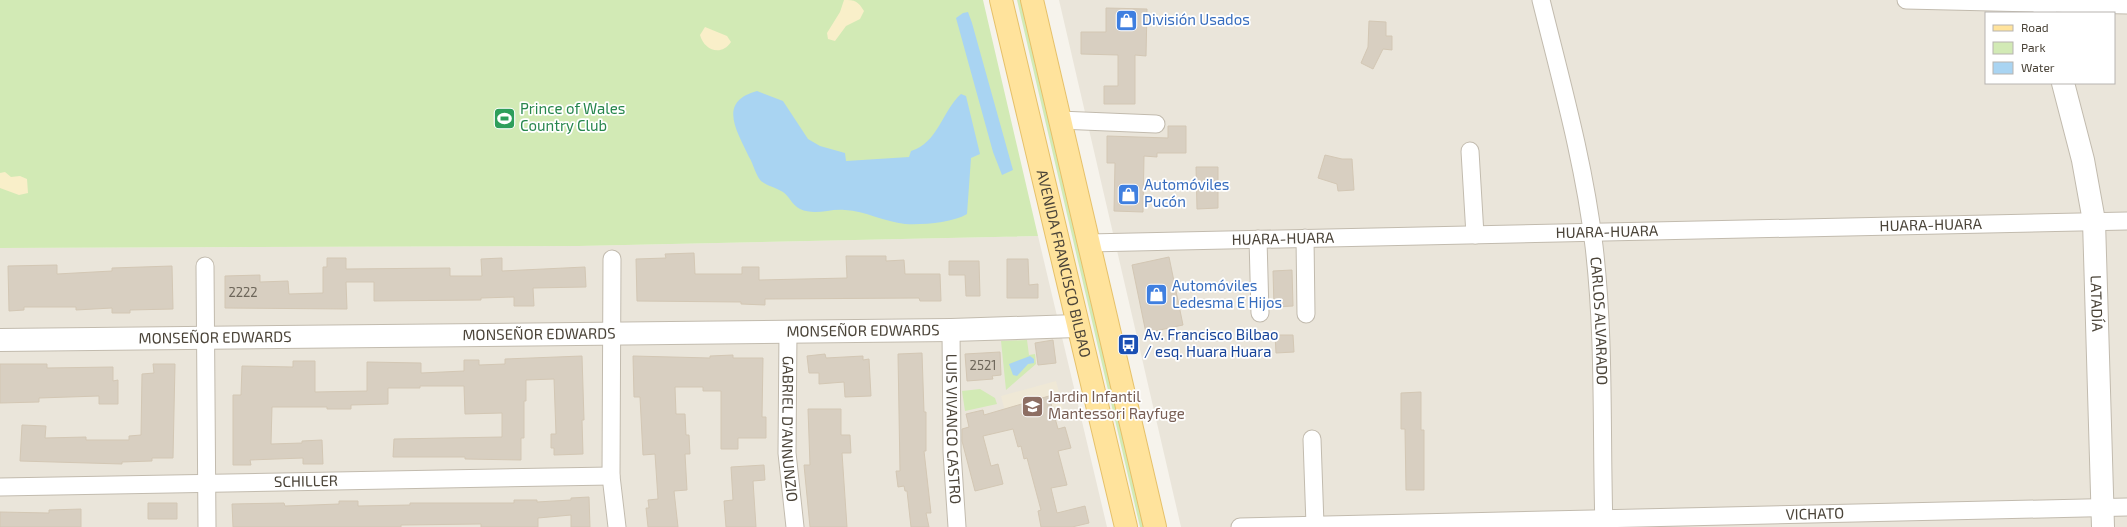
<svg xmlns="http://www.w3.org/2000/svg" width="2127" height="527" viewBox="0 0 2127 527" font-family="'Exo 2',sans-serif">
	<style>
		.residential { fill: #eae5da; fill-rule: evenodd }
		.education { fill: #efe8d6 }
		.green { fill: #d2eab5 }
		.sand { fill: #f9efc9 }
		.water { fill: #a9d4f2 }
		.building { fill: #d8cfc1; stroke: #d3c7b4 }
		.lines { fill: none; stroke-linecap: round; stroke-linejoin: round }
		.minor-casing { stroke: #c2bbae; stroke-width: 19 }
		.tertiary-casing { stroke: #c2bbae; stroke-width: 24 }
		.primary-casing { stroke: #e6c16a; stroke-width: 24 }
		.minor { stroke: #fff; stroke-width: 17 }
		.tertiary { stroke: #fff; stroke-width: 22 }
		.primary { stroke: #ffe39c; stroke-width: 22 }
		.labels { text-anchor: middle; stroke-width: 3.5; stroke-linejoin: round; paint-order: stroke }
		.number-label { font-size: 13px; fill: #6e675b }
		.shop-label { font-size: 15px; fill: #366cbe; stroke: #fff; text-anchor: start }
		.leisure-label { font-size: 15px; fill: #27864d; stroke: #fff; text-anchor: start }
		.street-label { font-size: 15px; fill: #4b4439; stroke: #fff }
		.transit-label { font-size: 15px; fill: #164399; stroke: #fff; text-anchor: start }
		.education-label { font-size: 15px; fill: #785e54; stroke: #fff; text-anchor: start }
	</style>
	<rect width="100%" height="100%" fill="#f6f3ec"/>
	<path class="residential" d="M1059,0H2127V527H1181ZM1986,13H2114V83H1986Z
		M1038,236L1107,527H0V248L579,246Z"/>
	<path class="education" d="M1056,381L1065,416L1010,430L1001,396Z"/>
	<path class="green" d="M0,0H983L1038,236L579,246L0,248Z
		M1017,0H1022L1146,527H1140Z
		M1027,340L1029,355L1035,354L1036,364L1006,390L1001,341Z
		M980,389L995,398L997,404L965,411L962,391Z"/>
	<path class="sand" d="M844,0C855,0 858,1 864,11L860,19L846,26L835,41L828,39L827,33L840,12Z
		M705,27L727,36L731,42C721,57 704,50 700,35Z
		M5,172L11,177L20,176L27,179L28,193L19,195L0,188V173Z"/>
	<path class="water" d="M968,12L972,23L1013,170L1002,175L993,152L956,18L963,13Z
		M757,91L783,101L808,139L820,146L845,153L846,161L909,157L911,151C938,143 942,111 961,94L966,96L980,154L971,158L967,214C952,223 922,225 905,224C885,222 865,211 845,210C830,208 816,216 800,209C792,205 790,197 783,192C777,188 767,186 761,181C756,176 753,163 749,157C737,131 717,102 757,91Z
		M1030,356L1034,359V363L1028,364L1017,376L1013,375L1009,364Z"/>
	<path class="building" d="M1106,8L1147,9L1146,56L1135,55V104H1104V86H1118V55L1081,54V32H1106Z
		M1369,21L1386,22V36H1392V50L1383,49L1373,69L1361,63L1368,47Z
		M1168,126H1186V153H1157V157L1144,156L1143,212L1114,211L1115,163H1107V136L1168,138Z
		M1325,155L1342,159H1352L1354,190L1338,191L1337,184L1318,178Z
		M1196,167H1218V208L1197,209Z
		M694,253L695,274H742V267H759V280L847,278L846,256H886V261L904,260L905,274H940L941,301H920L919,298L765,299V305L741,304V302L637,301L636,259L666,258L665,254Z
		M1169,257L1183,325L1146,333L1132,265Z
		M327,258H346V269L450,268V276H482L481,259L502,258V271L585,267L586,287L533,288L534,306H514V297L481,298V300L374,301V282H346L347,309L225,308V276L260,275V282L288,281L289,294L323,293V267H327Z
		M1007,259H1028L1029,285L1038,284V298H1007Z
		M949,261H979L980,296H966L965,275H949Z
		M57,265V274L112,271V268L172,266L173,309L130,310V313H112V308L76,310V307H24V310L9,311L8,266Z
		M1292,270L1293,306L1274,307L1273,271Z
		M1275,335H1293L1294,352L1276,353Z
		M1053,340L1056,363L1038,365L1035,343Z
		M1000,352L1001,375L992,376L993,379L967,381L965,354Z
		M922,353L924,412H926V451H924L931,513H926L929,527H911L907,491H905L904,486L898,487L896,471H900L898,354Z
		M825,354L826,358L863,356V360L869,359L871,396L845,397L844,382L819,384V373H809L807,356Z
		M733,355V358H763L762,417H766V438H738V449H721V391H703V387H675L676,414H685L686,435H689L690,454H685L687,490L674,491L678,527H648L646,508H649L648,500L658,499L655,454L643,455L640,397H634L633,356L710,358V356Z
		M582,356L584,420H582L583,454L554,455V448H551V434H556L554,379L526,380V401H524V438H521V460L465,459V457H393L394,439L502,437V413L465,414L464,386H420V388H388V404L351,405V409H327V407H272L271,444L302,443V441L322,440L323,464H303V458L250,460L251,465H233V395H241L242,366L293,367V361H315V392L367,391V362L421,363V373L464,371V360H479V365L505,364V359Z
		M0,364H47V368L113,367V381L118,380V404H99V396L39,398V402L0,403Z
		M153,364H175L173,458H152V461L122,462V464L20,461L22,425L46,426L45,438L86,437V440H129V436L141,435L142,374L154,373Z
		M1421,392V430H1424V490H1406L1405,429H1401V393Z
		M1049,396L1058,429L1065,427L1071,448L1058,451L1067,485L1051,488L1057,513L1085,506L1089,523L1072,527H1041L1038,511L1041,510L1027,458L1024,459L1021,446L1018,447L1013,429L983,436L991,466L998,464L1003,484L975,491L962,441V429L969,427L966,414L983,410L984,415Z
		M808,409H841V435H850L851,453H842L847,527H810L804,465H810Z
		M764,465L765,480L753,481L756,527H726L724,501L733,500L731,467Z
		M589,497L590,527H571V515L538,518V527H481V524L401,525V527H233L232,504L284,503L285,506L339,504V501H358V506L410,505V503H514V500H537V502L571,500V498Z
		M148,503H177V519H148Z
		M81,509V527H0V512L49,513V510Z"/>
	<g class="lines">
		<defs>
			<g id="minor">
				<path id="s1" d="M1541,0C1561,81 1584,162 1594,246C1605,339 1601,433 1604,527"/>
				<path d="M1906,0L2127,5"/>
				<path d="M1059,120L1156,124"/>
				<path d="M1470,151L1475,235"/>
				<path d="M1305,238L1306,314"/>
				<path d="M1258,239L1260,313"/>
				<path id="s2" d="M1088,243L2127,221"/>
				<path d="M612,259L611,476L617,527"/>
				<path d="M205,266L207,527"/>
				<path id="s3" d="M951,330L952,452L957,527"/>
				<path id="s4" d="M788,331L787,453L795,527"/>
				<path d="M1312,439L1315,525"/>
				<path id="s5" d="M0,487L611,476"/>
				<path id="s6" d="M1240,527L2127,507"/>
			</g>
			<g id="tertiary">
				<path d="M2042,0L2045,13"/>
				<path id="s7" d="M2063,83L2083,160L2094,221L2103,527"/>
				<path id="s8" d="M0,340L951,330L1077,326"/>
			</g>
			<g id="primary">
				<path id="s9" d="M1001,0L1126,527"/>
				<path d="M1032,0L1155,527"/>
			</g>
		</defs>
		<use href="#minor" class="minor-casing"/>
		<use href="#tertiary" class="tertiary-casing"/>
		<use href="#primary" class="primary-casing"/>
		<use href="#minor" class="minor"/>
		<use href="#tertiary" class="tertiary"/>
		<use href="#primary" class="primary"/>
	</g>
	<defs>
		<symbol id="shop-square" viewBox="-11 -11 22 22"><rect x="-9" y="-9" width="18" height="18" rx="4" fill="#3f7fe0" stroke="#fff"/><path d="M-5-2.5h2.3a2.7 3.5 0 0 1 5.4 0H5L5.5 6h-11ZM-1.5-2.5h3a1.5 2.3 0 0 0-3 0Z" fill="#fff"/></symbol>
		<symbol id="stadium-square" viewBox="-11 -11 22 22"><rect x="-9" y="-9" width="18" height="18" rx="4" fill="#2e9e5b" stroke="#fff"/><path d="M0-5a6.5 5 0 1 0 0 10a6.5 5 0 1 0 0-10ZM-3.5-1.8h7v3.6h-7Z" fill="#fff"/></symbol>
		<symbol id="bus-square" viewBox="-11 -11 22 22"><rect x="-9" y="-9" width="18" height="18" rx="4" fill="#1a4fb4" stroke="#fff"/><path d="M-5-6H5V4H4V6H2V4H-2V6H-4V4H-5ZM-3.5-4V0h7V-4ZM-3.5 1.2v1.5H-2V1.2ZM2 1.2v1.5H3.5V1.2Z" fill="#fff"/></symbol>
		<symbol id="school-square" viewBox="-11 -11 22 22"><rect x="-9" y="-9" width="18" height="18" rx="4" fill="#8d6e63" stroke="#fff"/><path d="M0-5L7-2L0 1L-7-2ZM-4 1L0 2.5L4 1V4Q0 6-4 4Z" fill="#fff"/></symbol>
	</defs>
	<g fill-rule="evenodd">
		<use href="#shop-square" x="1114" y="8" width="25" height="25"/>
		<use href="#stadium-square" x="492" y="106" width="25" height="25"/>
		<use href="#shop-square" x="1116" y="182" width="25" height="25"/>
		<use href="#shop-square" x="1144" y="282" width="25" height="25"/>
		<use href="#bus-square" x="1116" y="332" width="25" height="25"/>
		<use href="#school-square" x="1020" y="394" width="25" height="25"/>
	</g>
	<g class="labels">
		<g class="number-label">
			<text x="243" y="297">2222</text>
			<text x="983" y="370">2521</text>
		</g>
		<g class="shop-label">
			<text x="1142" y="25">División Usados</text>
			<text x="1144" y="190">Automóviles<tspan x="1144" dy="17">Pucón</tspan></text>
			<text x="1172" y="291">Automóviles<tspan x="1172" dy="17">Ledesma E Hijos</tspan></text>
		</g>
		<g class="leisure-label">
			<text x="520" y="114">Prince of Wales<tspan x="520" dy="17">Country Club</tspan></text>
		</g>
		<g class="street-label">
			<text dy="5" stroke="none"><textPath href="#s2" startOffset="843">HUARA-HUARA</textPath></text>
			<text dy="5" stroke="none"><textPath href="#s2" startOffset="519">HUARA-HUARA</textPath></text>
			<text dy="5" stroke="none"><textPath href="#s2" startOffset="195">HUARA-HUARA</textPath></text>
			<text dy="5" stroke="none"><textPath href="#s9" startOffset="271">AVENIDA FRANCISCO BILBAO</textPath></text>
			<text dy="5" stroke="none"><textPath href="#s7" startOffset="224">LATADÍA</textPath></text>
			<text dy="5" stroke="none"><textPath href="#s1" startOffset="327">CARLOS ALVARADO</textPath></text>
			<text dy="5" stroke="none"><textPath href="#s8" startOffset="863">MONSEÑOR EDWARDS</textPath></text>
			<text dy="5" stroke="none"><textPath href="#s8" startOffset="539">MONSEÑOR EDWARDS</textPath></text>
			<text dy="5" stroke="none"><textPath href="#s8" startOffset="215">MONSEÑOR EDWARDS</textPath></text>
			<text dy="5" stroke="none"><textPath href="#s3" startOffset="99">LUIS VIVANCO CASTRO</textPath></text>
			<text dy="5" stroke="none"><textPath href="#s4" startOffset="98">GABRIEL D'ANNUNZIO</textPath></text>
			<text dy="5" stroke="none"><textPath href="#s5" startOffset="306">SCHILLER</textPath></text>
			<text dy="5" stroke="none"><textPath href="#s6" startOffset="575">VICHATO</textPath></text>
		</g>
		<g class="transit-label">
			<text x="1144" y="340">Av. Francisco Bilbao<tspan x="1144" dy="17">/ esq. Huara Huara</tspan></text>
		</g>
		<g class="education-label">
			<text x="1048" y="402">Jardin Infantil<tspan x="1048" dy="17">Mantessori Rayfuge</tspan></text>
		</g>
	</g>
	<rect x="1985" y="12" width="130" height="72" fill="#ffffff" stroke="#b7b4b0"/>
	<rect x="1993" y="25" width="20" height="6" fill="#ffe39c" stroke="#b7b4b0"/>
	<text x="2021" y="32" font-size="12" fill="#4b4439">Road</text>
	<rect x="1993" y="42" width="20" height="12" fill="#d2eab5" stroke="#b7b4b0"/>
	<text x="2021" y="52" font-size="12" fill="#4b4439">Park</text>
	<rect x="1993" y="62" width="20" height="12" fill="#a9d4f2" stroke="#b7b4b0"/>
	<text x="2021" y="72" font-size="12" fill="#4b4439">Water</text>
</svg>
